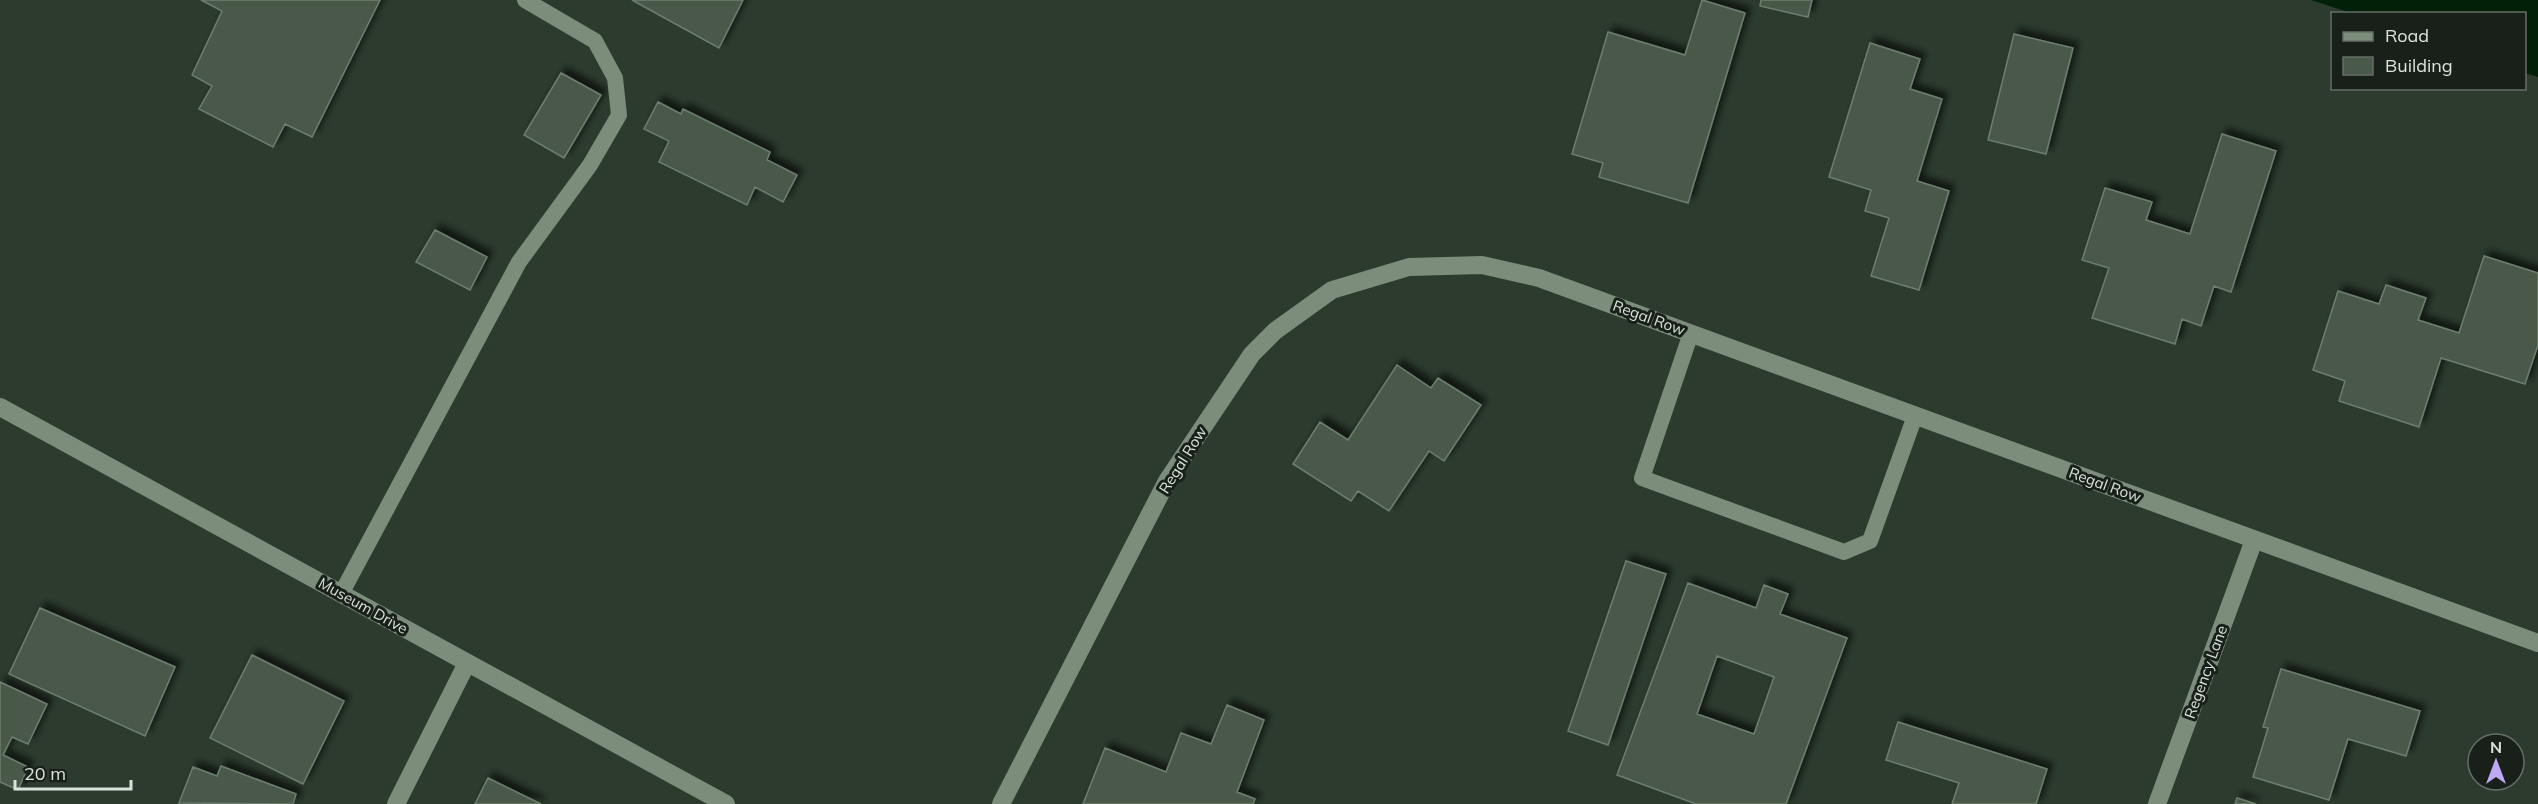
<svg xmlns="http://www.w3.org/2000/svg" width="2538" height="804" viewBox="0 0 2538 804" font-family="Mulish,sans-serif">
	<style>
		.water { fill: #022007 }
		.building { fill: #49594a; stroke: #6d7d6e; stroke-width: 1.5; fill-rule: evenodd; filter: url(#shadow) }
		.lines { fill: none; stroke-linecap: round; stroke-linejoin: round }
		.lane { stroke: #7c8d7c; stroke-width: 16 }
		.street { stroke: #7c8d7c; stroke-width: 18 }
		.labels { text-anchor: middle; stroke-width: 6; stroke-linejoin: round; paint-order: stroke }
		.street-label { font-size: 15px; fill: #d9e3da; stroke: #19201a }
	</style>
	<defs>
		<filter id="shadow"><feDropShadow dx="5.5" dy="-5.5" stdDeviation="3" flood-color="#0009"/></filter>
	</defs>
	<rect width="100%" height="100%" fill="#2c3b2d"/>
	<path class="water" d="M2311,0H2538V77L2525,73L2524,14L2351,13Z"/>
	<path class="building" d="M201,0H380L312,137L285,124L273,147L199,109L212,86L192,75L222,11Z
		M632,0H743L719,48Z
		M1702,0L1745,13L1688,203L1599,177L1603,163L1572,154L1608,32L1685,55Z
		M1761,0H1812L1808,17L1760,6Z
		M2014,34L2073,48L2046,154L1988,140Z
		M1870,43L1920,59L1910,89L1942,99L1917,181L1949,191L1919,290L1871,276L1889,218L1865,211L1871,190L1829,177Z
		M561,73L601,95L564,158L524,135Z
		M658,102L681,114L683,109L770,152L767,160L797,175L783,202L755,187L747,205L659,162L669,141L644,129Z
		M2222,134L2276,151L2231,292L2214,286L2201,326L2182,319L2175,344L2092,318L2109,268L2082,260L2105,188L2152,202L2146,220L2190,234Z
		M435,230L487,257L470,290L416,262Z
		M2484,256L2538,273V345L2525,384L2441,358L2419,427L2339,401L2345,381L2313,370L2338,291L2379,304L2386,285L2426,298L2418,320L2459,333Z
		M1397,365L1431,388L1438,378L1481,405L1444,461L1429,451L1389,511L1358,491L1351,501L1293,464L1320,422L1348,440Z
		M1626,561L1666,574L1608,745L1568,731Z
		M1688,583L1756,608L1764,585L1788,594L1780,614L1847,638L1786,804H1696L1617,775ZM1717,656L1774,677L1754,734L1697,714Z
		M40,608L175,667L145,736L9,674Z
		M252,655L344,701L303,784L210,738Z
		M2281,669L2420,711L2406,756L2348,739L2329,800L2253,777L2268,728L2263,727Z
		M0,682L47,704L28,744L12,737L3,755L28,767L18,790L0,782Z
		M1227,705L1264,720L1237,792L1255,799L1253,804H1083L1105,748L1166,772L1181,733L1211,744Z
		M1898,722L2047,769L2036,804H1952L1959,783L1886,760Z
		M221,766L296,794L293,804L179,803L193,767L217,776Z
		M488,778L541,804H475Z
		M2237,798L2256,804H2235Z"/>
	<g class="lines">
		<path class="lane" d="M1691,333L1642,478L1844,552L1870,541L1915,416
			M341,594L519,262L590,165L619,115L615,78L595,41L525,0"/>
		<path class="street" d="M0,407L726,804
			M396,804L467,663
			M1001,804L1167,481L1252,354L1275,331L1332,290L1409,267L1482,265L1539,278L2538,643
			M2157,804L2254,540"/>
	</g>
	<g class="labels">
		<g class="street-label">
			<text transform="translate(1649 318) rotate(20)" y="5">Regal Row</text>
			<text transform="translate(1183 460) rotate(-58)" y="5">Regal Row</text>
			<text transform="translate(2105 485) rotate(20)" y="5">Regal Row</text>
			<text transform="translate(363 606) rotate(29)" y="5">Museum Drive</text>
			<text transform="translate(2206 672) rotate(-70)" y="5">Regency Lane</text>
		</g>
	</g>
	<rect x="2331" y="12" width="195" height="78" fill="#19201a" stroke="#666e67" stroke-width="1.5"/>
	<rect x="2343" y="32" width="30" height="9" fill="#7c8d7c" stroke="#666e67" stroke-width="1.5"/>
	<text x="2385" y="42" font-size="18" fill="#d9e3da">Road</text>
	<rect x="2343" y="57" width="30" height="18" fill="#49594a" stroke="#666e67" stroke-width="1.5"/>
	<text x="2385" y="72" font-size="18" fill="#d9e3da">Building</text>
	<g transform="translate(2496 762)"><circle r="28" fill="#19201a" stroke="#666e67" stroke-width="1.5"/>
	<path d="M0-4.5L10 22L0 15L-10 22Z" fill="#bea9f4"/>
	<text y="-9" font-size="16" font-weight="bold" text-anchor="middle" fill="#d9e3da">N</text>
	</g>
	<path d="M15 780v9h116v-9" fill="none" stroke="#d9e3da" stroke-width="3"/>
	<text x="24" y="780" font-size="18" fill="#d9e3da" stroke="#19201a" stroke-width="4.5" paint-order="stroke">20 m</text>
</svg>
